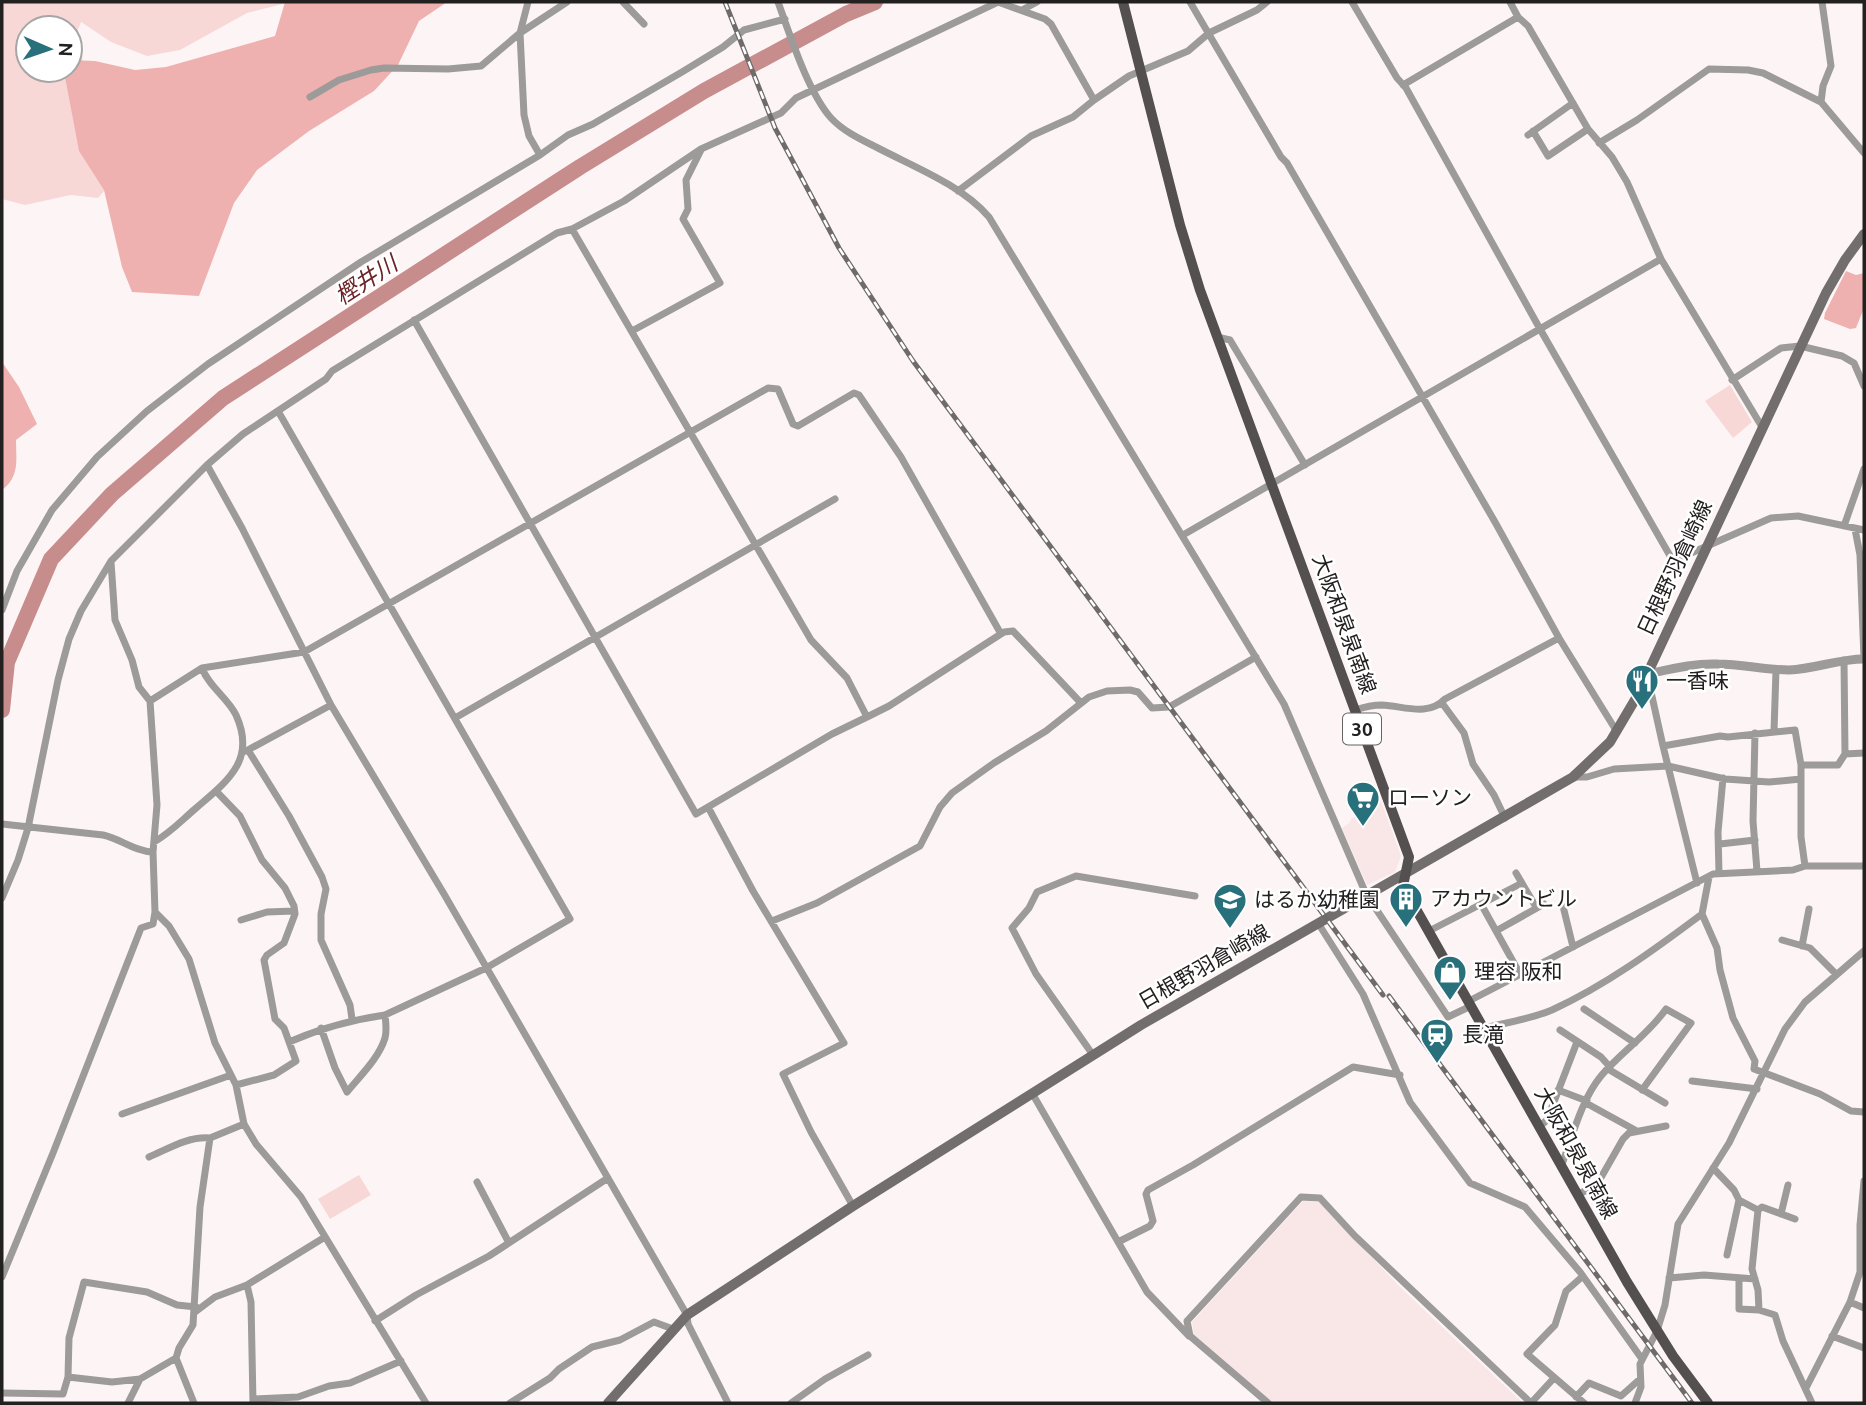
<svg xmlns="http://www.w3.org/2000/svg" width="1866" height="1405" viewBox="0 0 1866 1405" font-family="Ubuntu,'Noto Sans JP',sans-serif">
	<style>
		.built { fill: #f8e7e6 }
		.green { fill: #f8d8d7; fill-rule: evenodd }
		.forest { fill: #eeb1af }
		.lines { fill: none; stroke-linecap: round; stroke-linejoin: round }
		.river { stroke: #c78d8c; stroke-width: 16 }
		.minor { stroke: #9d9a9a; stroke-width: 7 }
		.tertiary { stroke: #9d9a9a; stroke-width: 9 }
		.secondary { stroke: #736e6e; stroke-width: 10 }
		.primary { stroke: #555050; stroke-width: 10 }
		.rail-casing { stroke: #706b6b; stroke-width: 5 }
		.rail { stroke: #fff; stroke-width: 2.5; stroke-dasharray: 8; stroke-linecap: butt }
		.labels { text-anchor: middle; stroke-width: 5; stroke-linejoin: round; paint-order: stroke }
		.shield { fill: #fff; stroke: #656363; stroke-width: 2 }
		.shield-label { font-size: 19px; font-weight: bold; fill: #232020 }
		.street-label { font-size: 21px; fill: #232020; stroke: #fff }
		.poi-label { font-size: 21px; fill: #232020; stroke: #fff; text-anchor: start }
		.water-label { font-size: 23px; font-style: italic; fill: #6a2327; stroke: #fff }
	</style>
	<rect width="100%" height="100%" fill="#fdf5f5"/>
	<path class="built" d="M1381,801L1401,856L1395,872L1367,885L1342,828L1349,823L1351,819Z
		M1303,1201L1319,1202L1402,1289L1523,1403H1272L1194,1334L1192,1322Z"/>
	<path class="green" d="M2,2H291L247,13L180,50L147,56L111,42L81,22L75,38L95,96L117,177L98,198L71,195L25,205L2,199ZM28,28H70V70H28Z
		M1730,385L1752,422L1733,438L1705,401Z
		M359,1175L371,1195L330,1219L318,1199Z"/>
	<path class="forest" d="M285,2H447L419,21L398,65L374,91L309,131L257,170L234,203L199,296L132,292L122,267L104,190L79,151L65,77L67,70H70V60L95,61L135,70L166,67L275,36Z
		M1846,271L1856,275L1864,273V308L1856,328L1850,329L1824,319L1825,313Z
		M2,362L19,387L37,424L16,440C16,460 20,476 2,490Z"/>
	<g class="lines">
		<path class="river" d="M2,710L7,662L51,559L112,494L223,398L580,167L704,91L846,14L875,2"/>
		<path class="minor" d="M528,2L520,33L524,115L529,136L540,155
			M623,2L644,24
			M778,2C790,35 808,92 831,118C843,131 860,139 876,147C914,167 960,184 989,217L1284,704L1366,894L1448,1017L1471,1006
			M998,2L1045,19L1051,24L1094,100
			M1190,2L1281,157L1287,163L1495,522L1559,638L1617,732
			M1352,2L1397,78L1406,88L1540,329L1673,561L1771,518L1798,516L1864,530
			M1510,2L1518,17L1528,26L1588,129L1612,157L1627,182L1661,259L1762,427
			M1022,10L1037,2
			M1403,85L1518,17
			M310,97L339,80L371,70L384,68L448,69L481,66L520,33L567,2
			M1821,102L1823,86L1831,66L1822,2
			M1533,131L1548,156L1588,129
			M1528,135L1573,103
			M1599,143L1637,120L1709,69L1748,70L1763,73L1821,102L1864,153
			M958,191L1031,136L1073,117L1094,100L1129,76L1188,51L1209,33L1257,10L1267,2
			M572,229L811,640L847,678L867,717L832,734L708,807L753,891L844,1043L783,1074L811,1132L853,1206
			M414,320L696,814L708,807
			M632,331L720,283L683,219L688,209L686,180L701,150
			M1217,337L1230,340L1305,465
			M1732,380L1781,348L1800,346L1842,356L1854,363L1864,386
			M278,411L570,919L486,968L385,1015
			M207,465L242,528L331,705L444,894L687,1315L688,1324L728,1403
			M1844,526L1864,469
			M1855,529L1860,555L1864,659
			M1183,535L1661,259
			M111,562L115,620L132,660L139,687L150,701L157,805L153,852L155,912L169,926L189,959L215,1043L236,1085L244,1124L210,1138L200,1207L193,1325L179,1348L176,1358L194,1403
			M2,610L17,571L52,510L97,457L147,411L208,364L361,262L540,155L568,135L593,124L682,72L723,47L744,30L785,19
			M1844,660L1845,754
			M1647,674L1663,746L1697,883
			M150,701L202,668L304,652L768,388L778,389L793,424L798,426L854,393L859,395L901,457L1001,634
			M1442,703L1464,733L1473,764L1494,795L1505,818
			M1355,710C1364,707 1373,705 1382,705C1404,706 1428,717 1445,699L1559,638
			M867,717L889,706L1004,632L1013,631L1081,703
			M455,718L835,499
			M1774,731L1776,670
			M1755,733L1753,821L1757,871
			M1663,746L1720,736L1728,737L1795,730L1801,765V837L1805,866
			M248,750L289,816L322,877L326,889L321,914V940L350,1005L352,1019
			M246,751L331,705
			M1801,765H1838L1845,754L1864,753
			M1573,777H1587L1614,769L1668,766L1725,779L1769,782L1801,779
			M216,791L240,816L262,860L285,888L294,906L295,914L284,943L267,955L264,960L275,1019L284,1028L296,1061L274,1075L236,1085
			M2,824L103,835C121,839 134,851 153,852
			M154,842C170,833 181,821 195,809C226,782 257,761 236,715C227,697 209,687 202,668
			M1720,844L1755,840
			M1516,873L1536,907
			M1719,873L1718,832L1723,778
			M2,898L18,860L28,828L58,680L69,639L81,611L111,561L207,465L243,434L326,379L332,371L557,233L572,229L624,201L701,149L781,113L796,98L998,2
			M1562,902L1573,947
			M1481,904L1520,974
			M1702,914L1717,948L1720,970L1733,1018L1755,1061L1754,1069L1820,1094L1851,1111L1864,1112
			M241,920L267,912L294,911
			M772,921L817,903L920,846L940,807L952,793L994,763L1046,731L1089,697L1107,691L1130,690L1138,692L1152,708L1169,707L1256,657
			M1318,923L1363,994L1410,1102L1470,1183L1525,1207L1580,1272L1642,1359
			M1429,931L1522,883
			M1496,931L1544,904
			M1782,940L1810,948L1836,974
			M1802,946L1809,909
			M1469,1001L1713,874L1793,870L1805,866H1864
			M1584,1009L1635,1043
			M1484,1028C1505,1023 1531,1019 1552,1010C1606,985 1654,950 1702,914L1709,877
			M1560,1030L1601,1057L1610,1067
			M289,1042C321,1028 350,1020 385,1015C386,1023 387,1031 385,1038C379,1058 360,1076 347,1092L335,1068L321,1028
			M1093,1055L1036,974L1012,928L1029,908L1037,892L1076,876L1195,896
			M1608,1069L1665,1103
			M1692,1081L1757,1089
			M1558,1090L1587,1101
			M1032,1093L1147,1292L1189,1336
			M1586,1103L1635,1130
			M122,1114L231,1075
			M244,1124L256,1144L301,1197L426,1403
			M1539,1127L1547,1120L1577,1042
			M149,1157C168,1149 188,1136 210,1138
			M1561,1167C1572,1138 1581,1100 1601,1076C1621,1052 1648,1035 1666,1009L1691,1023L1642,1090
			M1713,1168L1734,1190L1739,1200L1758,1210
			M477,1182L509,1243
			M1577,1195L1593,1187L1599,1181L1623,1139L1629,1133L1666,1126
			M1781,1214L1788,1185
			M1118,1242L1150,1226L1153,1221L1146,1194L1148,1190L1193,1165L1353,1067L1400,1075
			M1727,1255L1739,1200
			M1583,1276L1566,1291L1555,1325L1527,1354L1584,1403
			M2,1277L53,1153L141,928L153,924L155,912
			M1669,1278L1704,1275L1755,1279
			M1739,1278V1309L1759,1310L1775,1315L1783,1341L1812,1403
			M247,1285L251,1302L253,1403
			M1850,1302L1864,1308
			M1759,1310L1758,1290L1752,1269L1758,1210L1762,1207L1795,1219
			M195,1312L215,1297L247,1285L325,1237
			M375,1321L416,1295L489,1256L608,1178
			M1832,1336L1864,1348
			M68,1377L112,1382L140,1379L176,1358
			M1806,1388L1850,1302L1860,1272V1225L1864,1181
			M2,1393L63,1394L68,1377L69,1338L84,1282L147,1292L177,1305L196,1307
			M1576,1397L1589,1383L1621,1396L1640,1379
			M253,1399L298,1397L329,1386L350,1383L401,1361
			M128,1403L140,1379
			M510,1403L550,1378L559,1369L592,1347L620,1340L654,1322L673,1329
			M791,1403L825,1379L868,1355
			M1268,1403L1190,1336L1187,1321L1301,1197L1320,1198L1355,1236L1531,1403
			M1531,1403L1554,1378
			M1635,1403L1641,1387L1640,1364L1657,1331L1665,1305L1678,1224L1729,1143L1785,1029L1805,1002L1864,951"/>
		<path class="tertiary" d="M1647,674C1671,669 1694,663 1718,664C1742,664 1765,670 1789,670C1815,669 1838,659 1864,659"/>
		<path class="secondary" d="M608,1403L687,1315L853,1206L1141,1025L1573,777L1610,742L1636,698L1826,293L1845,260L1864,234"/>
		<path class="primary" d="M1123,2L1180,225L1200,290L1409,857L1403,886L1627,1282L1673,1356L1708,1403"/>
		<defs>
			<path id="rail" d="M725,2L775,128L839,248L913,361L1383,995
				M1389,996L1692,1403"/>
		</defs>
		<use href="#rail" class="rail-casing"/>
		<use href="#rail" class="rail"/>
	</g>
	<defs>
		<symbol id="restaurant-pin" viewBox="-11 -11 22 30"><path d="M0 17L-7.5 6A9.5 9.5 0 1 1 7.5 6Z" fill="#28707b" stroke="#fff"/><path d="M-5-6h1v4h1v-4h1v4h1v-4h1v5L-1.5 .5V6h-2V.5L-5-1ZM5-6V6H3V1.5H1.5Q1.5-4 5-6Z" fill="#fff"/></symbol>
		<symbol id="supermarket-pin" viewBox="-11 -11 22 30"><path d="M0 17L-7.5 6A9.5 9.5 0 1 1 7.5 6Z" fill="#28707b" stroke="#fff"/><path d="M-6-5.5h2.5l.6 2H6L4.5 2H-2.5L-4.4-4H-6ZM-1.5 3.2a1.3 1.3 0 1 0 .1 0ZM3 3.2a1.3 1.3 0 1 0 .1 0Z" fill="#fff"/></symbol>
		<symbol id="building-pin" viewBox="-11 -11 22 30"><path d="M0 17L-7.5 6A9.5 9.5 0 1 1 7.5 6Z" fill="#28707b" stroke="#fff"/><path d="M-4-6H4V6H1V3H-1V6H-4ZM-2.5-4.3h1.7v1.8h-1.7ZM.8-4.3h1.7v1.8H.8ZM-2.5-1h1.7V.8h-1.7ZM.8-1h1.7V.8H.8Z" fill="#fff"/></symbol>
		<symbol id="school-pin" viewBox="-11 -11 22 30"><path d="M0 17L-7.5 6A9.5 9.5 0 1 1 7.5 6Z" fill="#28707b" stroke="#fff"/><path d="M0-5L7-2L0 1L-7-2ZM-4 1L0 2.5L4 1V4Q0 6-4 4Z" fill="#fff"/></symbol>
		<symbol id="shop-pin" viewBox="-11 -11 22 30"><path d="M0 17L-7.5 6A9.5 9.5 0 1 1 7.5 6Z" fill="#28707b" stroke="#fff"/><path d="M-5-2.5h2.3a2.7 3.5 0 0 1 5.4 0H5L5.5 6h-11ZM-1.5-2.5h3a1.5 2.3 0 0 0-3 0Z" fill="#fff"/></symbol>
		<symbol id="station-pin" viewBox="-11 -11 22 30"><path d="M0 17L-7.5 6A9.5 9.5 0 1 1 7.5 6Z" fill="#28707b" stroke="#fff"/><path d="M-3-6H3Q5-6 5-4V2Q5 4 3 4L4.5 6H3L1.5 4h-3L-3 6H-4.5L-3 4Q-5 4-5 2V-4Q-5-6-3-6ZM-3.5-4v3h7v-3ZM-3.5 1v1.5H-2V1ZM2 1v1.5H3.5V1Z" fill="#fff"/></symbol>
	</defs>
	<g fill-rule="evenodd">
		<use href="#restaurant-pin" x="1623" y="662" width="38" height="52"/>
		<use href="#supermarket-pin" x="1344" y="779" width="38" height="52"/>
		<use href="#building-pin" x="1387" y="880" width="38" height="52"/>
		<use href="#school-pin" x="1211" y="881" width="38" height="52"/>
		<use href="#shop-pin" x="1431" y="953" width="38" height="52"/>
		<use href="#station-pin" x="1418" y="1016" width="38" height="52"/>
	</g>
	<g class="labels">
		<rect class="shield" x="1343" y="713.5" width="38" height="31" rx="5"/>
		<g class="shield-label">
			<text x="1362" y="736">30</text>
		</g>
		<g class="street-label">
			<text transform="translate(1675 568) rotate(-65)" y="7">日根野羽倉崎線</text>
			<text transform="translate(1344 624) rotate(70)" y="7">大阪和泉泉南線</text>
			<text transform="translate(1204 967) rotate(-30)" y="7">日根野羽倉崎線</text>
			<text transform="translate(1576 1153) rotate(61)" y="7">大阪和泉泉南線</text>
		</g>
		<g class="poi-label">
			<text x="1666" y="688">一香味</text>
			<text x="1388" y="805">ローソン</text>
			<text x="1430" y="906">アカウントビル</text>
			<text x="1254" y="907">はるか幼稚園</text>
			<text x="1474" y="979">理容 阪和</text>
			<text x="1462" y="1042">長滝</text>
		</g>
		<g class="water-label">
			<text transform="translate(366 280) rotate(-33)" y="8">樫井川</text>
		</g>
	</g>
	<rect width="1866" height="1405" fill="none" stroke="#232020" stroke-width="7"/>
	<g transform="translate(49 49) rotate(92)"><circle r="33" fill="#ffffff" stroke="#a7a6a6" stroke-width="2"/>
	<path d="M0-5L12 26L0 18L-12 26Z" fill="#28707b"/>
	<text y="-10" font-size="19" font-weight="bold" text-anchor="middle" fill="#232020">N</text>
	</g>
</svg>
